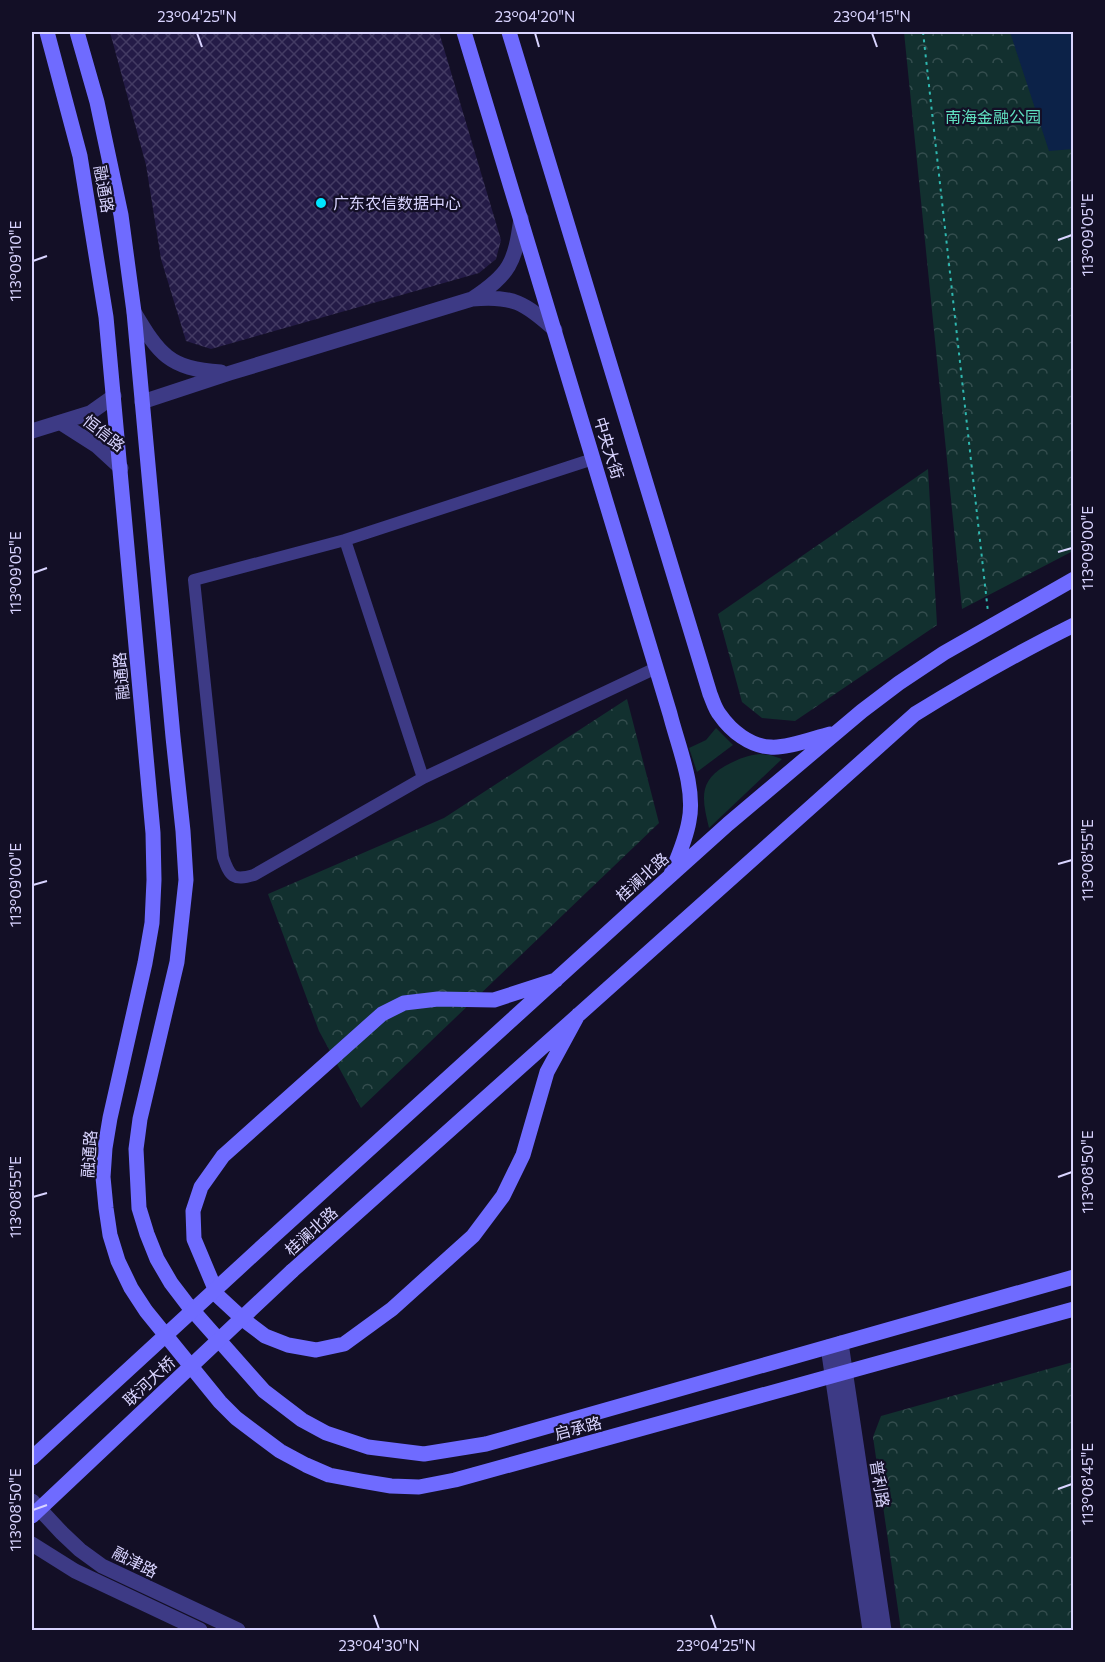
<svg xmlns="http://www.w3.org/2000/svg" width="1105" height="1662" viewBox="0 0 1105 1662" font-family="Commissioner,'Noto Sans SC',sans-serif">
	<style>
		.green { fill: #12302f }
		.park { fill: url(#park-crowns) }
		.water { fill: #0c2248 }
		.building { fill: url(#building-cross-hatch) }
		.lines { fill: none; stroke-linecap: round; stroke-linejoin: round }
		.path { stroke: #2fb8b0; stroke-width: 2; stroke-dasharray: 3 4.5; stroke-linecap: butt }
		.minor { stroke: #3d3a85; stroke-width: 12 }
		.tertiary { stroke: #3d3a85; stroke-width: 15 }
		.secondary { stroke: #6f6bff; stroke-width: 15 }
		.secondary-bridge { stroke: #6f6bff; stroke-width: 15 }
		.ticks { fill: none; stroke: #d9d4ff; stroke-width: 2 }
		.poi-dot { fill: #00e5ff; stroke: #130f26; stroke-width: 2 }
		.labels { text-anchor: middle; stroke-width: 4.5; stroke-linejoin: round; paint-order: stroke }
		.park-label { font-size: 16px; fill: #5fe0c0; stroke: #130f26 }
		.street-label { font-size: 16px; fill: #d9d4ff; stroke: #130f26 }
		.poi-label { font-size: 16px; fill: #d9d4ff; stroke: #130f26; text-anchor: start }
		.neatline { fill: none; stroke: #d9d4ff; stroke-width: 2 }
		.ticks-label { font-size: 15px; text-anchor: middle; fill: #d9d4ff }
	</style>
	<defs>
		<pattern id="park-crowns" width="20" height="18" patternUnits="userSpaceOnUse" patternTransform="scale(1.5)"><rect width="20" height="18" fill="#12302f"/><path d="M2 6a3 3 0 1 1 6 0M12 15a3 3 0 1 1 6 0" fill="none" stroke="#344d4e"/></pattern>
		<pattern id="building-cross-hatch" width="8" height="8" patternUnits="userSpaceOnUse" patternTransform="scale(1.5)"><rect width="8" height="8" fill="#241b47"/><path d="M0 0l8 8M0 8l8-8" fill="none" stroke="#433b63"/></pattern>
	</defs>
	<rect width="100%" height="100%" fill="#130f26"/>
	<path class="green" d="M716,728L733,745L697,772L689,748L706,740Z
		M760,754L770,755L782,759L709,828C703,802 697,782 725,766C736,760 747,755 760,754Z"/>
	<path class="park" d="M904,32H1073V551L962,609Z
		M928,469L937,625L795,721L762,718L742,702L718,614Z
		M627,699L659,823L361,1108L319,1031L268,894L444,818Z
		M1073,1362V1630H901L873,1437L881,1416Z"/>
	<path class="water" d="M1010,32H1073V149L1049,151Z"/>
	<path class="building" d="M110,32H439L501,240L496,259L479,273L211,349L186,341L161,259L146,165Z"/>
	<g class="lines">
		<path class="path" d="M923,32L988,612"/>
		<path class="minor" d="M593,459L345,540L423,778L656,668
			M345,540L194,580L223,857C230,877 233,881 254,875L423,778"/>
		<path class="tertiary" d="M472,299C510,274 515,263 521,218
			M134,312C159,354 169,369 221,372
			M142,402L230,373L472,299C513,295 525,303 555,330
			M61,423L97,446L121,468
			M32,431L90,413L114,396
			M841,1343L884,1630
			M828,1347L870,1630
			M32,1501L62,1533L80,1550L102,1566L238,1630
			M32,1544L75,1571L200,1630"/>
		<path class="secondary" d="M47,32L80,156L106,317L153,833L154,880L152,923L145,963L110,1118L105,1148L103,1177L106,1208L110,1235L118,1261L131,1288L146,1311L220,1402L236,1418L280,1451L306,1465L329,1475L361,1481L391,1486L419,1487L455,1480L1074,1309
			M77,32L97,102L121,215L134,312L173,737L183,831L186,880L177,962L140,1119L136,1149L139,1208L147,1234L157,1259L171,1283L187,1304L264,1391L302,1420L326,1433L368,1447L424,1454L486,1444L1074,1277
			M464,32L670,714C678,746 696,788 689,821C686,839 678,857 671,874
			M509,32L710,694C713,701 715,709 720,715C731,731 750,746 770,747C786,749 814,738 830,734
			M556,980L494,1000L438,999L404,1003L382,1014L223,1156L201,1187L193,1211L194,1239L218,1296L244,1320L265,1336L288,1345L316,1350L344,1344L392,1309L473,1236L503,1196L523,1155L547,1072L578,1015
			M266,1243L659,886L728,824L862,711L899,683L944,653L1074,579
			M292,1271L915,714C967,682 1019,652 1074,625"/>
		<path class="secondary-bridge" d="M32,1458L266,1243
			M32,1516L292,1271"/>
	</g>
	<path class="ticks" d="M197,33L202,47M535,33L539,47M872,33L877,47M1058,240L1072,235M33,261L47,256M1058,552L1072,548M33,573L47,568M1058,864L1072,860M33,885L47,881M1058,1177L1072,1172M33,1197L47,1193M1058,1489L1072,1484M33,1510L47,1505M374,1615L379,1629M711,1615L716,1629"/>
	<circle class="poi-dot" cx="321" cy="203" r="6"/>
	<g class="labels">
		<g class="park-label">
			<text x="993" y="123">南海金融公园</text>
		</g>
		<g class="street-label">
			<text transform="translate(104 189) rotate(80)" y="6">融通路</text>
			<text transform="translate(104 433) rotate(38)" y="6">恒信路</text>
			<text transform="translate(609 448) rotate(73)" y="6">中央大街</text>
			<text transform="translate(121 676) rotate(-95)" y="6">融通路</text>
			<text transform="translate(642 877) rotate(-42)" y="6">桂澜北路</text>
			<text transform="translate(89 1154) rotate(-86)" y="6">融通路</text>
			<text transform="translate(311 1231) rotate(-42)" y="6">桂澜北路</text>
			<text transform="translate(149 1381) rotate(-43)" y="6">联河大桥</text>
			<text transform="translate(578 1428) rotate(-15)" y="6">启承路</text>
			<text transform="translate(880 1484) rotate(81)" y="6">普利路</text>
			<text transform="translate(135 1562) rotate(27)" y="6">融津路</text>
		</g>
		<g class="poi-label">
			<text x="333" y="209">广东农信数据中心</text>
		</g>
	</g>
	<rect width="1105" height="1662" fill="none" stroke="#130f26" stroke-width="66"/>
	<rect x="33" y="33" width="1039" height="1596" class="neatline"/>
	<g class="ticks-label">
		<text x="197" y="22">23°04'25"N</text>
		<text x="535" y="22">23°04'20"N</text>
		<text x="872" y="22">23°04'15"N</text>
		<text transform="translate(1088 235) rotate(-90)" y="5">113°09'05"E</text>
		<text transform="translate(16 261) rotate(-90)" y="5">113°09'10"E</text>
		<text transform="translate(1088 548) rotate(-90)" y="5">113°09'00"E</text>
		<text transform="translate(16 573) rotate(-90)" y="5">113°09'05"E</text>
		<text transform="translate(1088 860) rotate(-90)" y="5">113°08'55"E</text>
		<text transform="translate(16 885) rotate(-90)" y="5">113°09'00"E</text>
		<text transform="translate(1088 1172) rotate(-90)" y="5">113°08'50"E</text>
		<text transform="translate(16 1197) rotate(-90)" y="5">113°08'55"E</text>
		<text transform="translate(1088 1484) rotate(-90)" y="5">113°08'45"E</text>
		<text transform="translate(16 1510) rotate(-90)" y="5">113°08'50"E</text>
		<text x="379" y="1651">23°04'30"N</text>
		<text x="716" y="1651">23°04'25"N</text>
	</g>
</svg>
